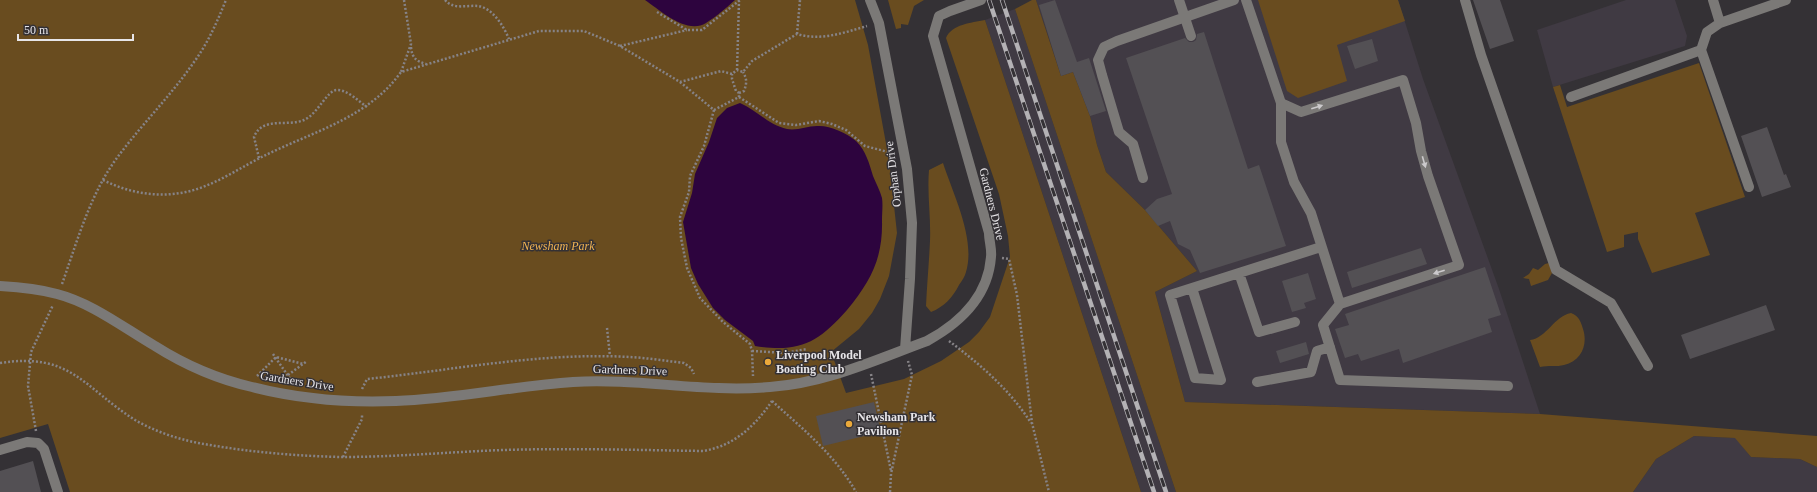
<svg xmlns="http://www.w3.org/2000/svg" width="1817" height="492" viewBox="0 0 1817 492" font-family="'Times New Roman',serif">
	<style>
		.built { fill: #403a43 }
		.green { fill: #694c1f }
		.water { fill: #2d043e }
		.building { fill: #535054 }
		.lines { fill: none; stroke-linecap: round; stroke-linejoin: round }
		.path { stroke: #868387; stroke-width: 2.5; stroke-dasharray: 2 2; stroke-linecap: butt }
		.minor { stroke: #7b7977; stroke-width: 10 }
		.rail-casing { stroke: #b4b2b5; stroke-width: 4.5 }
		.rail { stroke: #343135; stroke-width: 3; stroke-dasharray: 9; stroke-linecap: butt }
		.oneway { fill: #cccacc }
		.poi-dot { fill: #eba93a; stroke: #343135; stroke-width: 1.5 }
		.labels { text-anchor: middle; stroke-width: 3; stroke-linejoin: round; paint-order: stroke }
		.street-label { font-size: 12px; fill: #e7e5e8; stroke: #343135 }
		.park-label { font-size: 12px; font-style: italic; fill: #f2b452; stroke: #343135 }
		.poi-label { font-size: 12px; font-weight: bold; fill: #e7e5e8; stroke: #343135; text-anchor: start }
	</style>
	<rect width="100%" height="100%" fill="#343135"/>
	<path class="built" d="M1036,0H1398L1423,79L1499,289L1540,414L1185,402L1155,292L1197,271L1145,210L1106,172L1097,145L1090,116L1073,72L1061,76Z
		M1626,0H1675L1687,36L1685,46L1553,87L1537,30Z
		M1015,9L1176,492H1141L985,20Z
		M1694,436L1736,438L1751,457L1800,459L1817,467V492H1633L1656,459Z"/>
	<path class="green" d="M0,0H855L868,45L889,160L897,233L889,276L880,299L872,313L859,329L831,352L846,393L904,379L941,361L969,342L979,332L990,317L1010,257L1008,236L999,194L946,38C952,24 971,23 985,20L1141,492H70L48,424L0,438Z
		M888,0H924L914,6L908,25L901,24V28L896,29Z
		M1032,0H1036L1061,76L1073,72L1090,116L1097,145L1106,172L1145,210L1197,271L1155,292L1185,402L1540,414L1817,436V467L1800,459L1751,457L1735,438L1694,436L1656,459L1633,492H1176L1015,9Z
		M1258,0H1398L1405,21L1337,45L1347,81L1298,98L1287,91Z
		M1699,63L1745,197L1695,213L1710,255L1652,273L1638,239V232L1624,235V247L1607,252L1553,87L1560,85L1567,107Z
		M943,163C953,194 976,239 966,272C965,276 962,281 959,285C953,297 944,307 931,312L926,306C927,284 929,263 930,241C931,217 927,194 929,170Z
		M1549,263L1552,273L1548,280L1531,286L1529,279L1523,278L1529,274L1533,268L1538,270L1545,264Z
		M1571,313C1579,316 1581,322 1583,329C1588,344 1582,361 1564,365C1557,367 1548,365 1540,367L1530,340C1547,338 1554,316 1571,313Z"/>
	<path class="water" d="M645,0H735C726,8 716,17 706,23C687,35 661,11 645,0Z
		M740,103C757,110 768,125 787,129C797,131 807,126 817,126C829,125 847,133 856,141C866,151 869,163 873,176C876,183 880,191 882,198C883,205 882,213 882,220C883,258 871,281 847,310C818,343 799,353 755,346L753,341L725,320L713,308L698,284L691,268L683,222L692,193L695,174L709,142L717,118L727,108Z"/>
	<path class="building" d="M1055,0L1077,62L1089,58L1106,111L1090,116L1073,72L1061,76L1039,5Z
		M1473,0H1500L1514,41L1490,49Z
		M1204,32L1248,169L1259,165L1286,246L1200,273L1190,250L1178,244L1170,221L1158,226L1145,210L1157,199L1172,194L1126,58L1185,38L1189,42H1193L1196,40L1197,34Z
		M1372,39L1378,61L1355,69L1347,46Z
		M1767,127L1784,175L1786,174L1791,187L1762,197L1741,136Z
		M1421,248L1427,264L1352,288L1347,272Z
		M1485,267L1501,315L1488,319L1492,332L1403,363L1399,349L1361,361L1358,354L1345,358L1335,329L1349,325L1345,314Z
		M1308,273L1316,299L1304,303L1306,308L1292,312L1282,281Z
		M1766,305L1775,330L1690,359L1681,335Z
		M1306,342L1309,354L1280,363L1276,351Z
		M874,402L881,432L823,446L816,416Z
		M33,461L41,492H0V471Z"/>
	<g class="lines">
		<path class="path" d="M404,0L411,44L401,72L539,31H584L620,46L680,82L721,71L732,74L737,70L743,72L752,61L797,34C821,41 843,33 867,26
			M445,0C453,10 467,5 478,6C493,8 504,27 509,39
			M657,12L687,30H702L740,0
			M797,34L800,0
			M620,46L687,30
			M411,47C412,58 416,61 426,64
			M737,70L739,1
			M680,82L714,110L704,146L690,176L689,192L680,217L681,238L687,268L700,298L723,322L750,344L752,351L753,376
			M739,93L744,91C747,83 747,79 743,72
			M739,97L779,123L796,125L819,121L832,124L846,130L865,146L892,153
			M714,110L739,97V93L736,91L732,79V74
			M259,158L254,137C262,116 288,127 304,120C318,114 327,90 337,90C348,90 358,101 367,107
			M103,180C129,193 157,198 186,192C215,186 242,166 268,154C315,131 369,117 401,72
			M1002,258L1009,259L1017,295L1032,423L1049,492
			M62,284C77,242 89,198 114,162C139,127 170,97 194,62C208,43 217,22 226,0
			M607,328L610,356
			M949,341C980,364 1010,390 1031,423
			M752,351L785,353L807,349
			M273,354L293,383
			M0,363C71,352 83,387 135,420C156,432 180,440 204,444C249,452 296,456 342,457C395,457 449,452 503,450C569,448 636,450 703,451C734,446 755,426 772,401V399
			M871,374L891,471
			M288,375L307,361
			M257,376L276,357L303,364
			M362,389L367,379C454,370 542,352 630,357C648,358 666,361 684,363L691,368L694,374
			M772,401C803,429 835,455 856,492
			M36,431L28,386L31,352L53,305
			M343,457L362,419V414
			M890,492L891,474L912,375L908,361"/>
		<path class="minor" d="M870,0L879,23L907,169L912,223L910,279L905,349
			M1179,0L1191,36
			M1246,0L1281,103V142L1294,182L1311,213L1340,304
			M1465,0L1481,55L1556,270L1611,303L1648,366
			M1713,0L1720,23L1786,0
			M1701,50L1749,187
			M1571,97L1701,50L1707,32L1720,23
			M1281,103L1301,112L1403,80L1416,123L1421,151L1428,176L1459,265L1340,304L1323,325L1340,380L1508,386
			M1143,178L1133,144L1119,132L1102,75L1098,60L1104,47L1117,41L1234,0
			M1239,273L1259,332L1295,322
			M0,286C18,287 39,289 57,294C92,303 124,328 155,346C185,365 217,379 252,387C299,399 347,403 396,401C455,399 514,386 573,382C639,378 705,393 770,387C826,383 875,360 927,341C960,323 988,297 991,257C992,249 989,241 989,233L933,36L939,16L950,11L981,0
			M1192,288L1221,380L1195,378L1170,295L1321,247
			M1257,382L1311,372L1317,351L1330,347
			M0,450L27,442L38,443L44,449L58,492"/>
		<defs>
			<path id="rail" d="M989,0L1154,492
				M1002,0L1166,492"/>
		</defs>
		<use href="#rail" class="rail-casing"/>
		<use href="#rail" class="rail"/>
	</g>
	<defs><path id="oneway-solid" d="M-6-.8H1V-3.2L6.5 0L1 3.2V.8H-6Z"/></defs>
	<g class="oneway">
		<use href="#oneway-solid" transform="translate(1317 107) rotate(-17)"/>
		<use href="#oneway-solid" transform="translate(1424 162) rotate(74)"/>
		<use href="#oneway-solid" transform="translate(1439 272) rotate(162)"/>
	</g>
	<g class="poi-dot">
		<circle cx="768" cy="362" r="4"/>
		<circle cx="849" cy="424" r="4"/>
	</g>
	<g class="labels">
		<g class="street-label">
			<text transform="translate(893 174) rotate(-97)" y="4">Orphan Drive</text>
			<text transform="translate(992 204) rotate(76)" y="4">Gardners Drive</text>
			<text transform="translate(630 370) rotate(2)" y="4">Gardners Drive</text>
			<text transform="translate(297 381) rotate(9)" y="4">Gardners Drive</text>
		</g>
		<g class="park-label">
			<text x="558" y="250">Newsham Park</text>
		</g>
		<g class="poi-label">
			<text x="776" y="359">Liverpool Model<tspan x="776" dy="14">Boating Club</tspan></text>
			<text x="857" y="421">Newsham Park<tspan x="857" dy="14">Pavilion</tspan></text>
		</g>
	</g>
	<path d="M18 34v6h115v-6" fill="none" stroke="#e7e5e8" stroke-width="2"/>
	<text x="24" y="34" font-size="12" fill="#e7e5e8" stroke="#343135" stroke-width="3" paint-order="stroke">50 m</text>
</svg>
